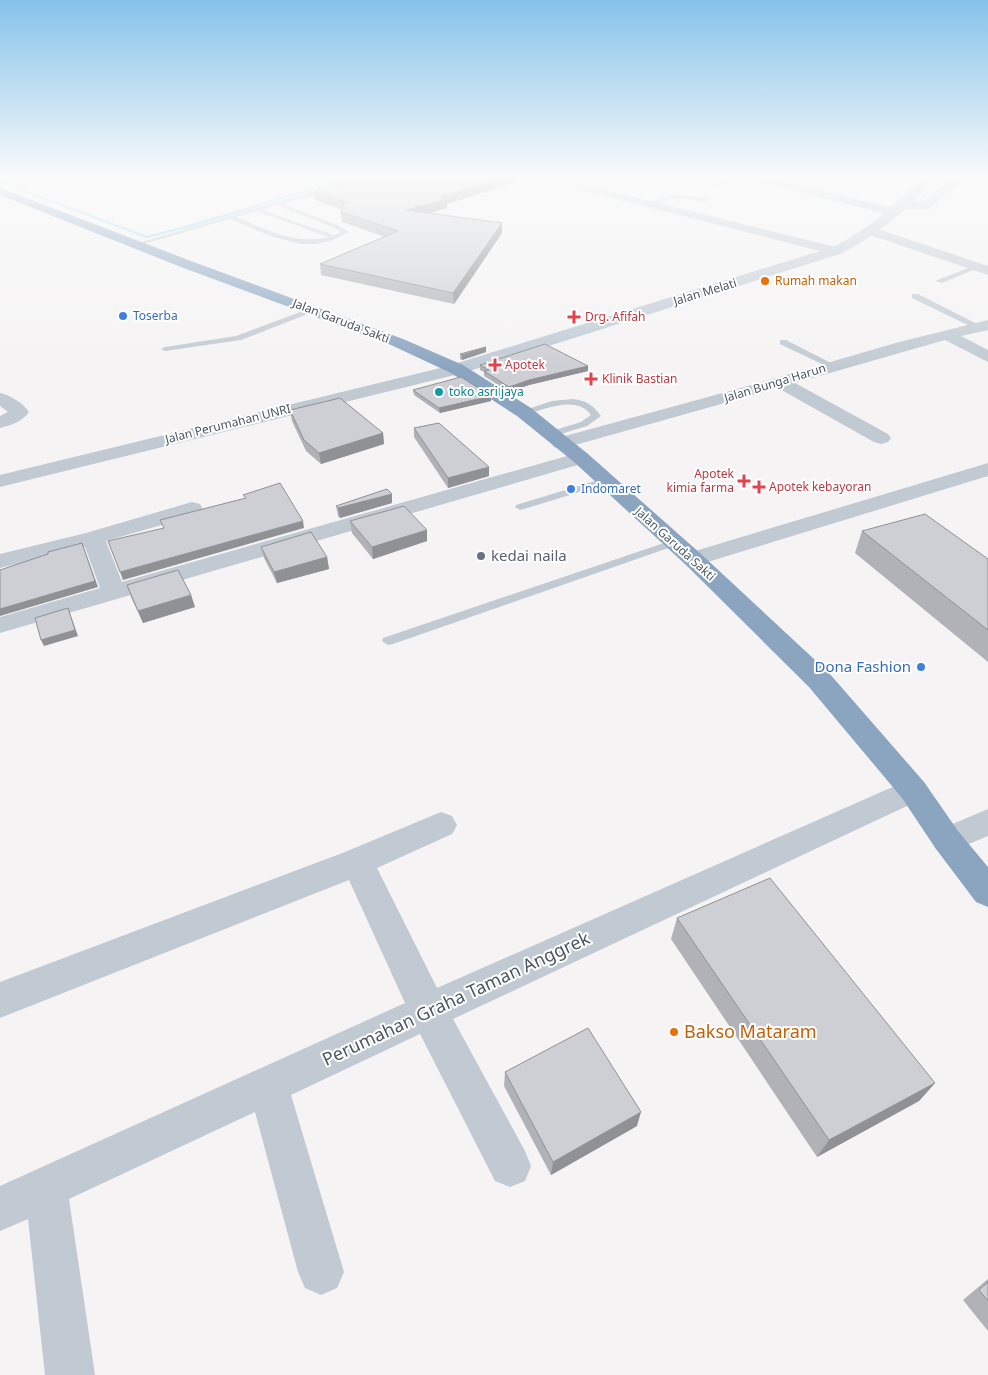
<svg xmlns="http://www.w3.org/2000/svg" width="988" height="1375" viewBox="0 0 988 1375" font-family="'Noto Sans',sans-serif">
	<style>
		.lines { fill: none; stroke-linecap: round; stroke-linejoin: round }
		.stream { fill: #90daee; fill-rule: evenodd }
		.lane { fill: #c1cad2; fill-rule: evenodd }
		.street { fill: #c1cad2; fill-rule: evenodd }
		.secondary { fill: #c1cbd6; fill-rule: evenodd }
		.highway { fill: #8ba5c1; fill-rule: evenodd }
		.wall { fill: #b0b2b7 }
		.shaded-wall { fill: #909195 }
		.building { fill: #cdcfd5; stroke: #909195 }
		.food-dot { fill: #e8710a; stroke: #fff; stroke-width: 2 }
		.shop-dot { fill: #3f7fe0; stroke: #fff; stroke-width: 2 }
		.health-dot { fill: #e0444e; stroke: #fff; stroke-width: 2 }
		.culture-dot { fill: #0f9aa8; stroke: #fff; stroke-width: 2 }
		.worship-dot { fill: #6b7280; stroke: #fff; stroke-width: 2 }
		.labels { text-anchor: middle; stroke-width: 4; stroke-linejoin: round; paint-order: stroke }
		.far-food-label { font-size: 12px; fill: #c56008; stroke: #fff; text-anchor: start }
		.far-street-label { font-size: 12px; fill: #4a5661; stroke: #fff }
		.far-shop-label { font-size: 12px; fill: #366cbe; stroke: #fff; text-anchor: start }
		.far-health-label { font-size: 12px; fill: #be3a42; stroke: #fff; text-anchor: start }
		.far-culture-label { font-size: 12px; fill: #0d838f; stroke: #fff; text-anchor: start }
		.worship-label { font-size: 15px; fill: #5b616d; stroke: #fff; text-anchor: start }
		.shop-label { font-size: 15px; fill: #366cbe; stroke: #fff; text-anchor: end }
		.near-street-label { font-size: 18px; fill: #4a5661; stroke: #fff }
		.near-food-label { font-size: 18px; fill: #c56008; stroke: #fff; text-anchor: start }
	</style>
	<rect width="100%" height="100%" fill="#f5f3f3"/>
	<g class="lines">
		<path class="stream" d="M353,176H359L194,226L147,238L0,183V181L147,236L192,224Z"/>
		<path class="lane" d="M372,176H382L282,204L337,225L349,232L333,240L316,244H301L270,236L230,219L140,245L135,244L314,191ZM276,205L333,227L341,232L334,235L262,210ZM256,211L329,237C295,245 267,230 236,217Z
			M744,176H753L717,187L714,185Z
			M674,194L706,198L709,200L706,202L674,198L649,206L646,204Z
			M976,265L979,267L978,268L942,283L935,281Z
			M912,294H918L981,326L974,328L912,298Z
			M311,308L318,310L241,340L165,351L161,349L165,347L236,336Z
			M780,340H786L837,366L830,368L780,344Z
			M573,399C587,401 593,405 601,416L587,426L551,437L548,436V432L581,422L591,415C576,394 544,410 524,415L519,412L552,401Z
			M605,478L609,479L610,481L609,483L524,509L520,510L515,507L516,505Z
			M673,540L677,541L679,543L677,545L393,644L388,645L382,641L383,638Z"/>
		<path class="street" d="M744,176H762L898,209L900,212L894,216L745,178Z
			M956,176H968L929,209H900L894,205L900,201L922,202Z
			M581,184L840,248L842,251L835,255L577,189L575,187L577,185Z
			M872,227L988,266V275L867,234L866,231L867,228Z
			M988,320V330L961,336L988,350V362L945,340L795,383L888,434L891,438L888,442L881,444L874,442L778,388L561,449L554,447L551,443L554,439L741,388L899,342Z
			M457,364L463,365L466,369L463,373L0,487V475Z
			M0,393C10,395 23,403 29,412C22,422 11,425 0,428V416L8,412L0,406Z
			M581,452L588,454L591,458L588,462L0,633V617L100,588L85,547L0,568V554L86,533L192,502L200,504L203,509L200,514L106,541L122,582Z
			M988,463V476L701,564L693,566L685,564L681,559L685,554Z
			M913,778L924,782L928,790L924,798L453,1019L525,1151L531,1166L525,1181L510,1187L495,1181L420,1034L291,1095L344,1272L337,1288L321,1295L305,1288L298,1272L255,1112L69,1199L95,1375H45L28,1219L0,1231V1186L405,1003L349,880L0,1018V982L345,852L441,812L452,816L457,825L452,834L377,868L437,988Z
			M988,809V836L947,853L936,849L931,840L936,831Z"/>
		<path class="secondary" d="M925,176H936C913,206 874,238 840,254L463,373L457,374L451,373L448,369L451,365L830,248C868,231 895,204 925,176Z"/>
		<path class="highway" d="M0,188L191,261L403,339L463,365L531,408L588,454L701,554L829,673L924,782L958,831L988,867V907L976,902L936,849L902,798L809,687L685,564L574,462L517,416L451,373L391,345L181,267L0,195Z"/>
	</g>
	<path class="wall" d="M366,183L447,204V208L429,213L502,223V233L454,304L321,275L320,264L385,237L342,222L341,212L342,210L315,200L314,191Z
		M486,347V352L462,360L460,359V354Z
		M480,365L588,366V371L529,385L509,392L484,376V372L480,370Z
		M413,390L491,396V401L440,413L414,395Z
		M290,410L383,433L384,444L321,464L306,451L292,421Z
		M414,428L489,467V476L448,488L414,437Z
		M392,494V503L340,518L338,516L336,506Z
		M350,521L427,541L373,559L352,533Z
		M862,531L988,559V662L855,553Z
		M261,547L327,557L329,569L277,583L264,558Z
		M127,585L191,595L195,607L143,623L131,597Z
		M677,918L935,1083L919,1101L817,1157L671,939Z
		M505,1072L637,1126L551,1175L504,1086Z
		M988,1279V1331L963,1300Z"/>
	<path class="shaded-wall" d="M508,176H536L447,204V208L406,220V210L440,197Z
		M502,223V233L454,304L453,293Z
		M486,347V352L462,360V355Z
		M588,366V371L529,385L509,392V387L529,380Z
		M491,396V401L440,413L439,408Z
		M383,433L384,444L321,464L319,453Z
		M489,467V476L448,488V478Z
		M392,494V503L340,518L338,508Z
		M303,521L304,528L123,580L120,572Z
		M427,530V541L373,559L372,547Z
		M82,543L98,587L0,616V609Z
		M327,557L329,569L277,583L274,572Z
		M191,595L195,607L143,623L138,611Z
		M68,608L78,636L44,646L41,640Z
		M935,1083L919,1101L817,1157L829,1140Z
		M641,1112L637,1126L551,1175L553,1162Z"/>
	<path class="building" d="M394,176H508L440,197L447,199L406,210L502,223L453,293L320,264L398,231L341,212L344,202L348,203L314,191L357,180L366,183Z
		M545,344L588,366L529,380L509,387L484,371L489,370L480,365Z
		M486,347L462,355L460,354Z
		M461,377L491,396L439,408L413,390Z
		M340,398L383,433L319,453L304,440L290,410Z
		M439,423L489,467L448,478L414,428Z
		M280,483L303,521L120,572L108,541L164,528L160,520L246,498L243,495Z
		M387,489L392,494L338,508L336,506Z
		M404,506L427,530L372,547L350,521Z
		M925,514L988,559V630L862,531Z
		M311,532L327,557L274,572L261,547Z
		M82,543L95,581L0,609V570L48,554V552Z
		M178,570L191,595L138,611L127,585Z
		M68,608L75,630L41,640L35,618Z
		M770,878L935,1083L829,1140L677,918Z
		M588,1028L641,1112L553,1162L505,1072Z
		M988,1282V1301L979,1290Z"/>
	<linearGradient id="sky" x2="0" y2="1"><stop stop-color="#85c3ea"/><stop offset="0.48" stop-color="#fafafa"/><stop offset="1" stop-color="#fafafa" stop-opacity="0"/></linearGradient>
	<rect width="988" height="369" fill="url(#sky)"/>
	<g class="food-dot">
		<circle cx="765" cy="281" r="5"/>
		<circle cx="674" cy="1032" r="5"/>
	</g>
	<g class="shop-dot">
		<circle cx="123" cy="316" r="5"/>
		<circle cx="571" cy="489" r="5"/>
		<circle cx="921" cy="667" r="5"/>
	</g>
	<g class="health-dot">
		<path d="M571.5 309.5h5v5h5v5h-5v5h-5v-5h-5v-5h5z"/>
		<path d="M492.5 357.5h5v5h5v5h-5v5h-5v-5h-5v-5h5z"/>
		<path d="M588.5 371.5h5v5h5v5h-5v5h-5v-5h-5v-5h5z"/>
		<path d="M741.5 473.5h5v5h5v5h-5v5h-5v-5h-5v-5h5z"/>
		<path d="M756.5 479.5h5v5h5v5h-5v5h-5v-5h-5v-5h5z"/>
	</g>
	<circle class="culture-dot" cx="439" cy="392" r="5"/>
	<circle class="worship-dot" cx="481" cy="556" r="5"/>
	<g class="labels">
		<g class="far-food-label">
			<text x="775" y="285">Rumah makan</text>
		</g>
		<g class="far-street-label">
			<text transform="translate(705 292) rotate(-17)" y="4">Jalan Melati</text>
			<text transform="translate(341 321) rotate(21)" y="4">Jalan Garuda Sakti</text>
			<text transform="translate(775 383) rotate(-17)" y="4">Jalan Bunga Harun</text>
			<text transform="translate(228 424) rotate(-14)" y="4">Jalan Perumahan UNRI</text>
			<text transform="translate(675 544) rotate(42)" y="4">Jalan Garuda Sakti</text>
		</g>
		<g class="far-shop-label">
			<text x="133" y="320">Toserba</text>
			<text x="581" y="493">Indomaret</text>
		</g>
		<g class="far-health-label">
			<text x="585" y="321">Drg. Afifah</text>
			<text x="505" y="369">Apotek</text>
			<text x="602" y="383">Klinik Bastian</text>
			<text x="734" y="478" text-anchor="end">Apotek<tspan x="734" dy="14">kimia farma</tspan></text>
			<text x="769" y="491">Apotek kebayoran</text>
		</g>
		<g class="far-culture-label">
			<text x="449" y="396">toko asri jaya</text>
		</g>
		<g class="worship-label">
			<text x="491" y="561">kedai naila</text>
		</g>
		<g class="shop-label">
			<text x="911" y="672">Dona Fashion</text>
		</g>
		<g class="near-street-label">
			<text transform="translate(456 999) rotate(-25)" y="6">Perumahan Graha Taman Anggrek</text>
		</g>
		<g class="near-food-label">
			<text x="684" y="1038">Bakso Mataram</text>
		</g>
	</g>
</svg>
